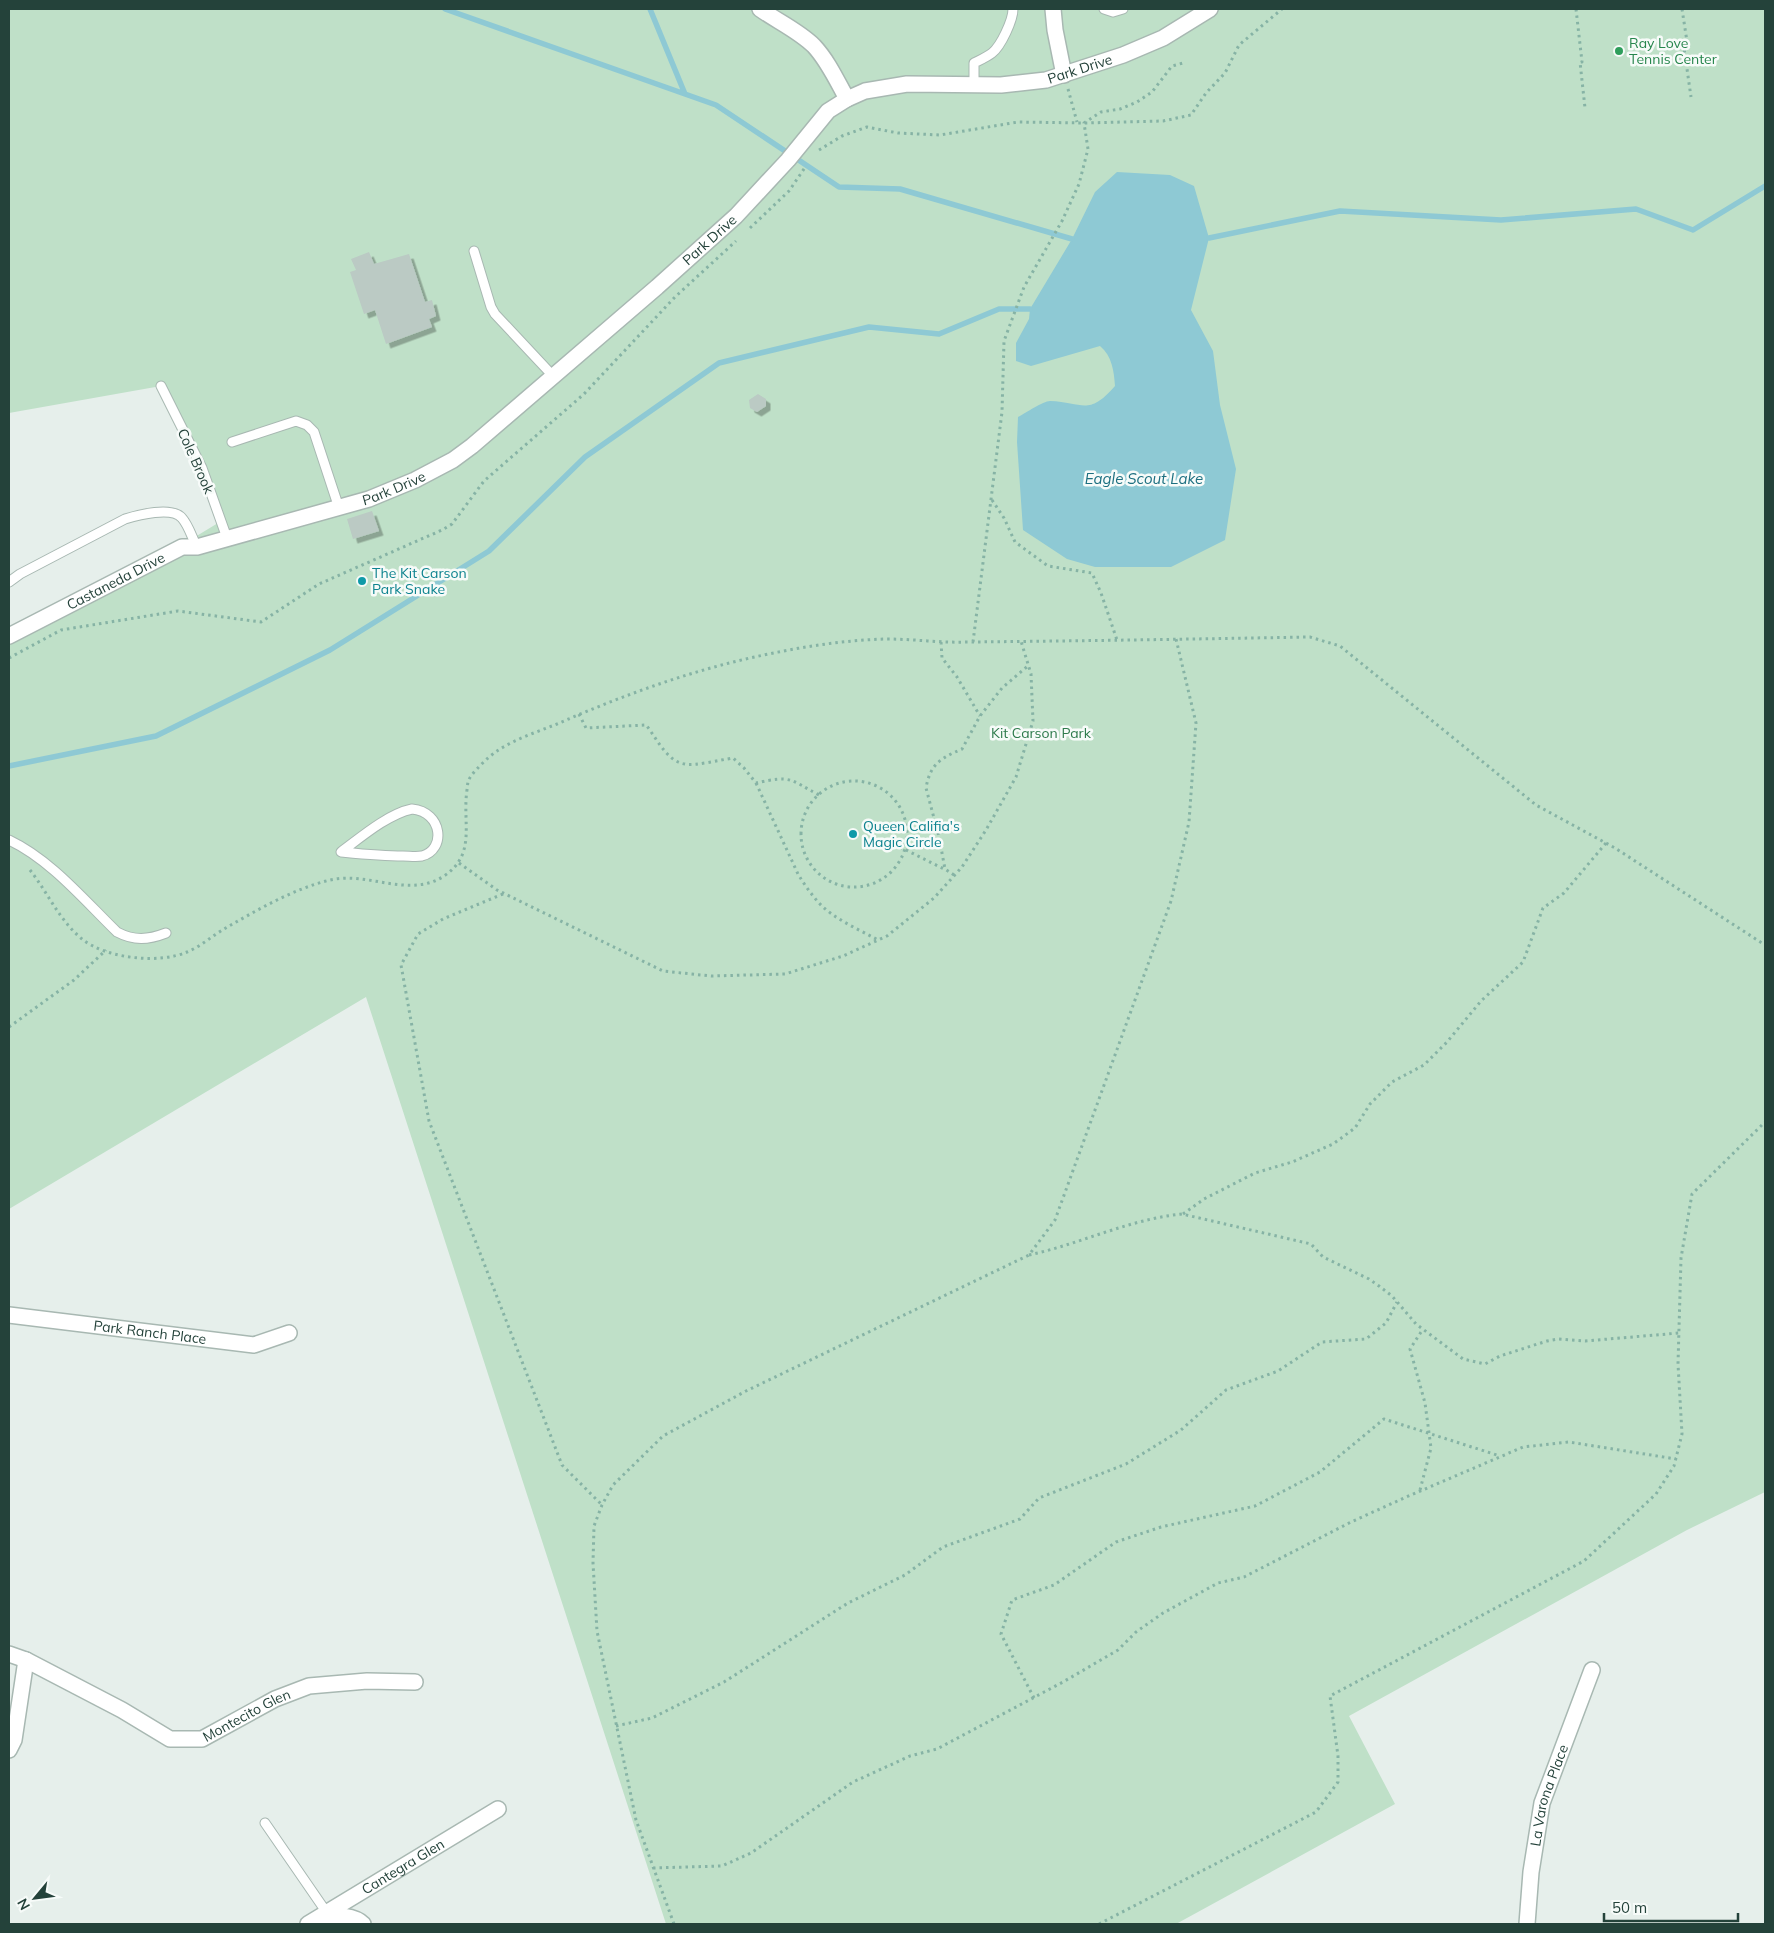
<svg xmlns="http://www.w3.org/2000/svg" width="1774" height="1933" viewBox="0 0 1774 1933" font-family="Mulish,sans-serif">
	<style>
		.green { fill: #bfe0c8 }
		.water { fill: #8ec9d4 }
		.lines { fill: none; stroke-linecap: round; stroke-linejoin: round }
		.stream { stroke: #8ec9d4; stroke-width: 5.5 }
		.building { fill: #bbcac4; filter: url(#shadow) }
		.service-casing { stroke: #a8b8b2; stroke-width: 11 }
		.minor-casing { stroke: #a8b8b2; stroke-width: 18 }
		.path { stroke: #86b3a5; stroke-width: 3; stroke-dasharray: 2.5 4; stroke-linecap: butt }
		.service { stroke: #fff; stroke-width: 9 }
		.minor { stroke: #fff; stroke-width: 15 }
		.leisure-dot { fill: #2e9e5b; stroke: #f7fbf9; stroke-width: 2 }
		.culture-dot { fill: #0f9aa8; stroke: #f7fbf9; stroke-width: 2 }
		.labels { text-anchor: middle; stroke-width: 5; stroke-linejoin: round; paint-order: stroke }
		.leisure-label { font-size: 14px; fill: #27864d; stroke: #f7fbf9; text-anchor: start }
		.street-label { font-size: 14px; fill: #24423a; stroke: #f7fbf9 }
		.culture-label { font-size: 14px; fill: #0d838f; stroke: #f7fbf9; text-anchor: start }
		.park-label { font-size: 14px; fill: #2d7a4b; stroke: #f7fbf9 }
		.water-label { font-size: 15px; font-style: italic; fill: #1c6f80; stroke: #f7fbf9 }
	</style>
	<defs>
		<filter id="shadow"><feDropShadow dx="4.5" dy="4.5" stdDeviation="0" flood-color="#0004"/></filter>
	</defs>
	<rect width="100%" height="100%" fill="#e6efeb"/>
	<path class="green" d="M9,9H1765V1492L1687,1530L1349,1716L1395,1804L1176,1924H666L366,997L9,1209V637L157,560L218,523L217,505L161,386L9,413Z"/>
	<path class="water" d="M1117,172L1170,175L1194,186L1209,238L1191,310L1213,351L1220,405L1236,469L1225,540L1171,567H1095L1067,559L1023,530L1017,442L1018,417C1026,413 1043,401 1050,401C1083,402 1088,417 1115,386C1114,371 1112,356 1100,346L1031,366L1016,361V343L1029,319L1030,309L1072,239L1095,192Z"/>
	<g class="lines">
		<path class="stream" d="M445,9L716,105L839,187L900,189L1072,239
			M650,9L685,94
			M1209,238L1340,211L1501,220L1636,209L1693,230L1765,186
			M9,766L156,736L330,650L489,551L585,457L719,363L869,327L939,334L999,309H1030"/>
	</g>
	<path class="building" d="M369,252L374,264L409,254L425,302L432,300L436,316L429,319L432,327L386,344L375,310L364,314L350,272L356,270L351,259Z
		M758,394L766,399V406L757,412L750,408L749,400Z
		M372,511L379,531L353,539L347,519Z"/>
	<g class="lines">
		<defs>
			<path id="service" d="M1104,9L1113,12L1123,9
				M974,85V63C980,60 987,57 992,53C1001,46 1013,20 1013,9
				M474,251L491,307L495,314L554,377
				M161,386L202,468L227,538
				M232,442L296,421L307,425L314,432L339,508
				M9,582L20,574L125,519C138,515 172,506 182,518C189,526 192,538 197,547
				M412,809C443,812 446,850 422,856C416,857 409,856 403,856C382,856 362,854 341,852C361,837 388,814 412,809Z
				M9,840C51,860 84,900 117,932C134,941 148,940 166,933
				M265,1823L327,1913"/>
			<g id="minor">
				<path d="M760,9C777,21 799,31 814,46C828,61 837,81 847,99"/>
				<path d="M1053,9L1055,30L1064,75"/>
				<path id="s1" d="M9,636L182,547H197L369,499L415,480L453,460L472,446L657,287L736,216L788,160L828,111L847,99L865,91L907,84L1001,85L1046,80L1123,55L1163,38L1210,9"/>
				<path id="s2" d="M9,1315L254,1345L289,1333"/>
				<path id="s3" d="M9,1654L26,1660L122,1710L170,1739H202L275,1699L309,1686L367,1681L415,1682"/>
				<path d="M9,1750L14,1740L26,1660"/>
				<path d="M323,1918C332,1913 356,1916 363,1924"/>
				<path id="s4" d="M308,1924L498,1809"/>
				<path id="s5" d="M1527,1924L1531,1872L1542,1803L1592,1670"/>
			</g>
		</defs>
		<use href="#service" class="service-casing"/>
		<use href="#minor" class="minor-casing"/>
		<path class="path" d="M1576,9L1582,62H1580L1585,108
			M1682,9L1688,48H1684L1691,97
			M1068,89L1077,122
			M819,150L842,136L867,127L898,133L940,135L1018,122L1084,123L1163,121L1191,115L1206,93L1225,73L1239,45L1282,9
			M750,228L789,191L806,166
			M992,500L1004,518L1015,542L1048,566L1092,573L1101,593L1117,640
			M941,642L942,658L957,677L980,716
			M973,642L1002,412L1004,341L1024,287L1062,221L1079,184L1088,149L1084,123L1101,112L1120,109L1137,102L1152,92L1172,66L1183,63
			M9,658L61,630L178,611L261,622L319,584L442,530L452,524L484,481L584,394L675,297L736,241
			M579,714L586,728L646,725C656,737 667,762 685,764C695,766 720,760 733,758L744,768L756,783C791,775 789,779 819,795
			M801 834a53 53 0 1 1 106 0a53 53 0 1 1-106 0Z
			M756,783L798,874C804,884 811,894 819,903C834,919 858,929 878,940
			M900,847L944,869
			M459,863L497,890L663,971L711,976L785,974L843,956L887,936L934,898L962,867L986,830L1016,777L1033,721L1031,674L1021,641
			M30,870C48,893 59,920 82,939C107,959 159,964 187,952C200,947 212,936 224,929C257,910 293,889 330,880C368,871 409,899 444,876C477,854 462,823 467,790C468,783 467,782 471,776C477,768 488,757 497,751C515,739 537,732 557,724C619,697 684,673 750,658C795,648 841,640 887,639C914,639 940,643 967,642C1081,641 1196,639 1310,637L1340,646L1536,805L1615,848L1765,945
			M954,875L945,869L939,837L926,788C930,764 941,758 962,749L980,716L1002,688L1029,665
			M503,894L443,919L418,934L401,965L429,1121L562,1465L602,1505
			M9,1027L74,980L106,950
			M1183,1214L1204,1199L1255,1173L1292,1162L1333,1144L1355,1128L1370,1104L1392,1082L1424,1065L1447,1042L1481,1001L1523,962L1543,908L1564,893L1606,843
			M1029,1255C1080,1244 1130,1219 1182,1214L1311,1244L1323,1257L1369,1279L1379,1286L1392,1296L1416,1324L1463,1359L1485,1364L1500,1356L1547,1341L1558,1339L1585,1341L1679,1333
			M1420,1490L1431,1448L1425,1403L1410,1349L1423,1329
			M1034,1698L1001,1634L1012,1600L1054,1585L1116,1542L1161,1527L1255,1506L1320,1472L1384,1419L1500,1456
			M616,1726L652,1718L724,1682L848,1603L905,1575L943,1547L1020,1519L1039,1498L1126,1464L1181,1430L1226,1390L1278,1371L1322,1342L1366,1339L1386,1323L1397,1302
			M653,1868L722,1866L751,1853L853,1782L910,1756L937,1749L1063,1682L1118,1650L1136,1632L1163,1613L1218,1583L1244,1577L1351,1522L1404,1498L1523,1447L1569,1442L1676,1459
			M674,1924L636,1820L597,1631L593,1563L594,1526L602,1505L613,1485L663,1436L746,1391L1029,1255L1055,1220L1171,901L1189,822L1196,723L1176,639
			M1099,1924L1316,1812L1338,1782V1756L1330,1696L1584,1561L1656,1494L1674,1466L1682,1434L1678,1364L1681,1258L1692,1194L1765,1122"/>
		<use href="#service" class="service"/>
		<use href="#minor" class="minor"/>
	</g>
	<circle class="leisure-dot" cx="1619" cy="51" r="5"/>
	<g class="culture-dot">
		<circle cx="362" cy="581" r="5"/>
		<circle cx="853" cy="834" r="5"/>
	</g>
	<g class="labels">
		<g class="leisure-label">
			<text x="1629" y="48">Ray Love<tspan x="1629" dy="16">Tennis Center</tspan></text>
		</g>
		<g class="street-label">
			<text dy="5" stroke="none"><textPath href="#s1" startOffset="1254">Park Drive</textPath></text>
			<text dy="5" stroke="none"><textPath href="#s1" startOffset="819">Park Drive</textPath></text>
			<text transform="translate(196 461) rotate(66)" y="5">Cole Brook</text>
			<text dy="5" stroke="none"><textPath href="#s1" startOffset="415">Park Drive</textPath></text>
			<text dy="5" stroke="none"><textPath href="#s1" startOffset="120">Castaneda Drive</textPath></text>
			<text dy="5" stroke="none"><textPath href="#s2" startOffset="142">Park Ranch Place</textPath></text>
			<text dy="5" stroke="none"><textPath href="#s3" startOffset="265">Montecito Glen</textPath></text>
			<text dy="5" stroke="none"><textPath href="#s5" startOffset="131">La Varona Place</textPath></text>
			<text dy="5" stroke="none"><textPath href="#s4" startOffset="111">Cantegra Glen</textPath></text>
		</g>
		<g class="culture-label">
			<text x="372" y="578">The Kit Carson<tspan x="372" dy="16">Park Snake</tspan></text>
			<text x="863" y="831">Queen Califia's<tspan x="863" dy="16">Magic Circle</tspan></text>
		</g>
		<g class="park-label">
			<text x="1041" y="738">Kit Carson Park</text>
		</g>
		<g class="water-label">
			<text x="1144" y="484">Eagle Scout Lake</text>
		</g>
	</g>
	<rect width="1774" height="1933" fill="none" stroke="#24423a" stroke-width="20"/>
	<g transform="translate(35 1898) rotate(241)" stroke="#f7fbf9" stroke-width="4" paint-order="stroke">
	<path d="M0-4L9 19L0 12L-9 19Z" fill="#24423a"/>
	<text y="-8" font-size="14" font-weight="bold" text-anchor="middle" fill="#24423a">N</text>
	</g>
	<path d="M1604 1913v8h134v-8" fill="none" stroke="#24423a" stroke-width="2.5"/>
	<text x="1612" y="1913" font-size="15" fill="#24423a" stroke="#f7fbf9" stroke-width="4" paint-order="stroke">50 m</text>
</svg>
